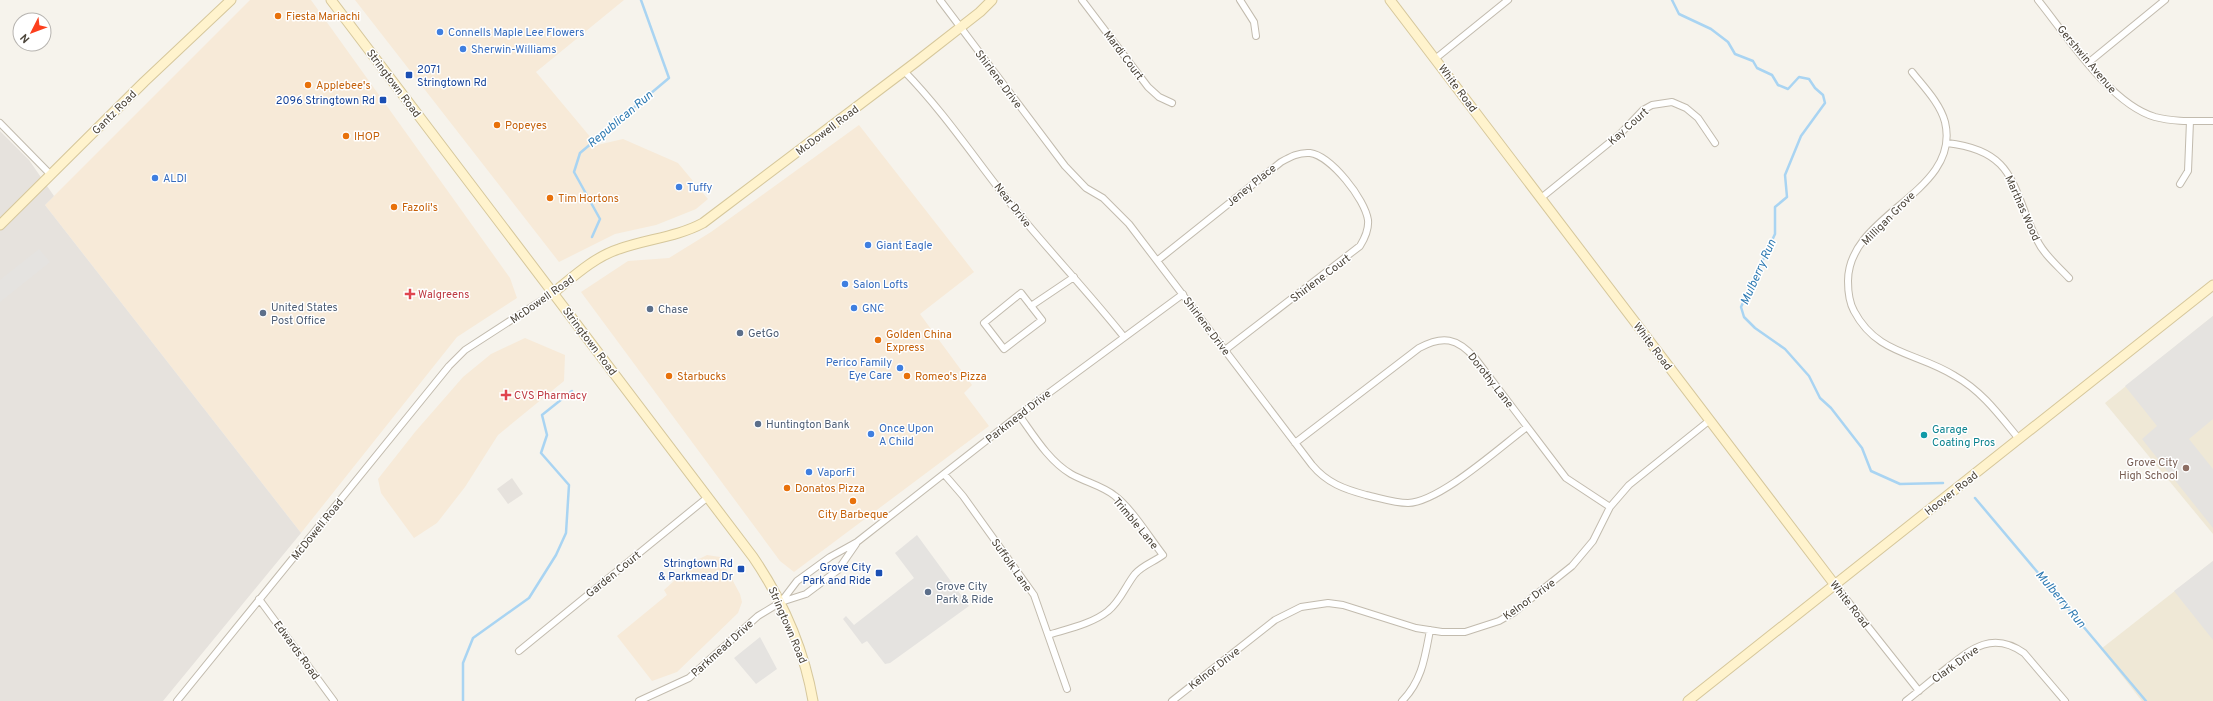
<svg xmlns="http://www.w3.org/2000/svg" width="2213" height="701" viewBox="0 0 2213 701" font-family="Overpass,sans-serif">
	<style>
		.commercial { fill: #f7ead8 }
		.industrial { fill: #e6e2dd }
		.education { fill: #efe8d6 }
		.parking { fill: #e5e3e0 }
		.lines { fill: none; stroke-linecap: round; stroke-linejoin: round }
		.stream { stroke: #a9d4f2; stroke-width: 2.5 }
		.street-casing { stroke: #c2bbae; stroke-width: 8 }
		.secondary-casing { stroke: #d6c79b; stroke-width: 11 }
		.street { stroke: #fff; stroke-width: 6 }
		.secondary { stroke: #fff3cd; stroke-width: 9 }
		.food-dot { fill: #e8710a; stroke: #fff; stroke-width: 1.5 }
		.shop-dot { fill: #3f7fe0; stroke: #fff; stroke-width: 1.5 }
		.transit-dot { fill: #1a4fb4; stroke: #fff; stroke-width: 1.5 }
		.health-dot { fill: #e0444e; stroke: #fff; stroke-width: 1.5 }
		.service-dot { fill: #5c6f8a; stroke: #fff; stroke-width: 1.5 }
		.culture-dot { fill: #0f9aa8; stroke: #fff; stroke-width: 1.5 }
		.education-dot { fill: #8d6e63; stroke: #fff; stroke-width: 1.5 }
		.labels { text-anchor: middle; stroke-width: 3; stroke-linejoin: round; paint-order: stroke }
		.food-label { font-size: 11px; fill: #c56008; stroke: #fff; text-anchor: start }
		.shop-label { font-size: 11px; fill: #366cbe; stroke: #fff; text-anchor: start }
		.street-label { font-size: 11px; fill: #4b4439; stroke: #fff }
		.transit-label { font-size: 11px; fill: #164399; stroke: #fff; text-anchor: end }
		.health-label { font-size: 11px; fill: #be3a42; stroke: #fff; text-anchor: start }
		.service-label { font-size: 11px; fill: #4e5e75; stroke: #fff; text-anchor: start }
		.culture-label { font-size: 11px; fill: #0d838f; stroke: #fff; text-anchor: start }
		.education-label { font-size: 11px; fill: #785e54; stroke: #fff; text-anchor: end }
		.water-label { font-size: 12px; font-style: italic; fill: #2e7ab2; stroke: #fff }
	</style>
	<rect width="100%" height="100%" fill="#f6f3ec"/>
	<path class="commercial" d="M250,0H311L510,278L517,298L457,337L301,533L45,205Z
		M355,0H624L536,72L597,145L623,139L678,163L708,199L696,209L656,225L615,234L559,262Z
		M859,125L974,272L920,314L972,385L964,393L989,426L794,572L780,561L581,292L628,261L669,258L711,232Z
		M525,338L565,355L564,381L498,435L465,487L437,523L414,538L381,493L378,479L415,432L463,377L491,354Z
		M707,555L720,557L740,594L742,602L738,613L677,672L652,681L617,636L667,595L664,590L697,560Z"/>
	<path class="industrial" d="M0,131L29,160L54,196L45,205L301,533L163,701H0Z
		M512,478L523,494L508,504L497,489Z"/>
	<path class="education" d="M2213,316V534L2105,403Z
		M2213,561V701H2142L2101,649Z"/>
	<path class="parking" d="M39,249L50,262L0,302V280Z
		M2213,316V419L2189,439L2213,469V528L2142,439L2157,426L2125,386Z
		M917,535L969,606L890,663L885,664L867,641L862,644L843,619L846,616L854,625L914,578L895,553Z
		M2213,561V640L2174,591Z
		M760,637L777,669L756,684L734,658Z"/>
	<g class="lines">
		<path class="stream" d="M1672,0L1679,14L1711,29L1728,42L1735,54L1753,61L1757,68L1772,75L1778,85L1788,89L1799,77L1809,79L1815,88L1823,95L1825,103L1801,136L1785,175L1787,197L1775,207V234L1741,307L1744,317L1755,328L1785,349L1809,376L1820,398L1831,408L1862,448L1871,471L1900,484L1943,483
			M592,237L600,219L574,172L580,153L669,78L641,0
			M1975,498L2146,701
			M463,701V663L473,638L529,598L556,555L566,533L569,485L541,453L547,435L542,415L572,391"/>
		<defs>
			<path id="street" d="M940,0L1065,166L1086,188L1103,198L1129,224L1312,465C1327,483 1344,489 1366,495C1380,498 1394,503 1408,503C1440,502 1500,447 1527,427
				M1082,0L1148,87L1159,97L1172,103
				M1240,0L1254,22L1256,36
				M2038,0C2067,36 2110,104 2155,117C2174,122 2194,121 2213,121
				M1435,59L1508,0
				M2088,63L2165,0
				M904,71C945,113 977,162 1014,208C1050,252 1089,293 1124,337
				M1912,72C1923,86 1940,103 1945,122C1962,193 1848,213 1848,281C1848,291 1849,302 1854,311C1877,355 1917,352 1955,376C1982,391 2000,416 2019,439
				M0,123L51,175
				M1947,143C2017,151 2011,188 2037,240C2044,255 2058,266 2069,278
				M2180,184L2188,171L2190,121
				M1541,198L1620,134L1643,110L1652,105L1672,102L1686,108L1698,118L1715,143
				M1158,260L1281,162C1290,157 1299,152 1310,153C1331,156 1365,199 1368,220C1369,230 1365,238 1360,246L1225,350
				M1021,293L1042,320L1004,349L984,323Z
				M1031,306L1074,277
				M1019,415C1034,436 1049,461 1071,474C1085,482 1103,486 1115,496C1132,509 1149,537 1163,555C1154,562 1143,565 1135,574C1126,585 1120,602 1108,611C1092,624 1067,629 1048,635
				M1295,443L1419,348C1443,335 1457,338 1475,358L1566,478L1610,507
				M944,474L963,496L1034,595L1067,689
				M1835,585L1919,691
				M259,599L334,701
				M781,602L797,581L830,557L857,542L1019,415L1183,294
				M519,651L708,497
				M177,701L449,366L465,350L553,293
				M639,701L689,678L758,616L781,602L806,594L838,570L856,544
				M1172,701L1275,620L1301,607L1328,603L1343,605L1416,628L1442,632H1465L1499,621L1513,613L1572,566L1593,541L1610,507L1629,485L1710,420
				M1402,701C1422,681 1425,657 1430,630
				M1906,701C1920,690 1933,679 1947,668C1972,648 1993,631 2024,653L2065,701"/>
			<path id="secondary" d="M331,0L753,557C783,601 804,649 813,701
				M1390,0L1835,585
				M0,225L144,82L231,0
				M553,293C573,277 594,257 619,249C647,239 677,237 703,223L916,62L980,12L992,0
				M1688,701L2213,285"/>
		</defs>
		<use href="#street" class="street-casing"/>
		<use href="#secondary" class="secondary-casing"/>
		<use href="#street" class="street"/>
		<use href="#secondary" class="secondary"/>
	</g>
	<g class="food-dot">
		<circle cx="278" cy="16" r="4"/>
		<circle cx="308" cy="85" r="4"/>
		<circle cx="497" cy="125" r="4"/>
		<circle cx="346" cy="136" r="4"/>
		<circle cx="550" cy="198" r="4"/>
		<circle cx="394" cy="207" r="4"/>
		<circle cx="878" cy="340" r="4"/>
		<circle cx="669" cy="376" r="4"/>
		<circle cx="907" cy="376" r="4"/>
		<circle cx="787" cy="488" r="4"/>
		<circle cx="853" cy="501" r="4"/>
	</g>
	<g class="shop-dot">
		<circle cx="440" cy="32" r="4"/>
		<circle cx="463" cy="49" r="4"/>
		<circle cx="155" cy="178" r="4"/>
		<circle cx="679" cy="187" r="4"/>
		<circle cx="868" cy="245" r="4"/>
		<circle cx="845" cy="284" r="4"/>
		<circle cx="854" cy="308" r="4"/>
		<circle cx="900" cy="368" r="4"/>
		<circle cx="871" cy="434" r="4"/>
		<circle cx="809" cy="472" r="4"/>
	</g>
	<g class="transit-dot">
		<rect x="405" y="71" width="8" height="8" rx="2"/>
		<rect x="379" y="96" width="8" height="8" rx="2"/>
		<rect x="737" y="565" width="8" height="8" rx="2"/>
		<rect x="875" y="569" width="8" height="8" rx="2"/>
	</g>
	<g class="health-dot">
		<path d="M408 288h4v4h4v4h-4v4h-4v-4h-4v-4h4z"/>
		<path d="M504 389h4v4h4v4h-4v4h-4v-4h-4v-4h4z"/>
	</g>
	<g class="service-dot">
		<circle cx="650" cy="309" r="4"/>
		<circle cx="263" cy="313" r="4"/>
		<circle cx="740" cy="333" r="4"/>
		<circle cx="758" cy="424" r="4"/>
		<circle cx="928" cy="592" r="4"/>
	</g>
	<circle class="culture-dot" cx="1924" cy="435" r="4"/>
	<circle class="education-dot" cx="2186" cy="468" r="4"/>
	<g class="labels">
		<g class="food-label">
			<text x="286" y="20">Fiesta Mariachi</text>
			<text x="316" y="89">Applebee's</text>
			<text x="505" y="129">Popeyes</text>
			<text x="354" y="140">IHOP</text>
			<text x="558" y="202">Tim Hortons</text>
			<text x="402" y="211">Fazoli's</text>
			<text x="886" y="338">Golden China<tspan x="886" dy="13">Express</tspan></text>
			<text x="677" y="380">Starbucks</text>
			<text x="915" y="380">Romeo's Pizza</text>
			<text x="795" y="492">Donatos Pizza</text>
			<text x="853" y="518" text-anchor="middle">City Barbeque</text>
		</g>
		<g class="shop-label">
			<text x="448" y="36">Connells Maple Lee Flowers</text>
			<text x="471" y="53">Sherwin-Williams</text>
			<text x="163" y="182">ALDI</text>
			<text x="687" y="191">Tuffy</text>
			<text x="876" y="249">Giant Eagle</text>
			<text x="853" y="288">Salon Lofts</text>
			<text x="862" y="312">GNC</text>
			<text x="892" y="366" text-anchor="end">Perico Family<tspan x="892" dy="13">Eye Care</tspan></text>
			<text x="879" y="432">Once Upon<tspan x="879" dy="13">A Child</tspan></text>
			<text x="817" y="476">VaporFi</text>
		</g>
		<g class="street-label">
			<text transform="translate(1124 55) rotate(53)" y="4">Mardi Court</text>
			<text transform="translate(2087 59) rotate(50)" y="4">Gershwin Avenue</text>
			<text transform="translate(999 79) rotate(53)" y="4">Shirlene Drive</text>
			<text transform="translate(394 83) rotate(53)" y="4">Stringtown Road</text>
			<text transform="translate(1458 88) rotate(53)" y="4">White Road</text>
			<text transform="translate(114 112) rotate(-45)" y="4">Gantz Road</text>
			<text transform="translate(1628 126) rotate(-42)" y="4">Kay Court</text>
			<text transform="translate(827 130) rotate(-37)" y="4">McDowell Road</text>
			<text transform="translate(1251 185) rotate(-39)" y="4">Jeney Place</text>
			<text transform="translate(1013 205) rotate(52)" y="4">Near Drive</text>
			<text transform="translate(2023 208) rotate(66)" y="4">Marthas Wood</text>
			<text transform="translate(1888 218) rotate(-45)" y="4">Milligan Grove</text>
			<text transform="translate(1320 278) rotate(-37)" y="4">Shirlene Court</text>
			<text transform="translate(542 299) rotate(-35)" y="4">McDowell Road</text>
			<text transform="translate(1207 326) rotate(53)" y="4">Shirlene Drive</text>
			<text transform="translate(590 341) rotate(53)" y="4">Stringtown Road</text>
			<text transform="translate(1653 346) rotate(53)" y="4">White Road</text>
			<text transform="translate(1491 380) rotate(52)" y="4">Dorothy Lane</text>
			<text transform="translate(1018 416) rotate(-38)" y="4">Parkmead Drive</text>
			<text transform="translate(1951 493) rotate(-38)" y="4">Hoover Road</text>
			<text transform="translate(1136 523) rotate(50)" y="4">Trimble Lane</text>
			<text transform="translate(317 529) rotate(-51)" y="4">McDowell Road</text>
			<text transform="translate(1012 565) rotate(55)" y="4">Suffolk Lane</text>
			<text transform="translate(613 574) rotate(-39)" y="4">Garden Court</text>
			<text transform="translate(1529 599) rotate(-36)" y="4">Kelnor Drive</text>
			<text transform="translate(1850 604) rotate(52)" y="4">White Road</text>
			<text transform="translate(788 625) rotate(67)" y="4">Stringtown Road</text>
			<text transform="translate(722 648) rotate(-42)" y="4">Parkmead Drive</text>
			<text transform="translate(297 650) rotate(54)" y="4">Edwards Road</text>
			<text transform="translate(1955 664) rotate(-36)" y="4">Clark Drive</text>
			<text transform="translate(1214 668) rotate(-38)" y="4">Kelnor Drive</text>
		</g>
		<g class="transit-label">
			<text x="417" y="73" text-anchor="start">2071<tspan x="417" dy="13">Stringtown Rd</tspan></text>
			<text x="375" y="104">2096 Stringtown Rd</text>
			<text x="733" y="567">Stringtown Rd<tspan x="733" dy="13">&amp; Parkmead Dr</tspan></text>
			<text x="871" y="571">Grove City<tspan x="871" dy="13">Park and Ride</tspan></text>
		</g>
		<g class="health-label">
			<text x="418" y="298">Walgreens</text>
			<text x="514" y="399">CVS Pharmacy</text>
		</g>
		<g class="service-label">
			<text x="271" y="311">United States<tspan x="271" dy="13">Post Office</tspan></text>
			<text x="658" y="313">Chase</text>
			<text x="748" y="337">GetGo</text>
			<text x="766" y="428">Huntington Bank</text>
			<text x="936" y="590">Grove City<tspan x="936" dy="13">Park &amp; Ride</tspan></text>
		</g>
		<g class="culture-label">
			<text x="1932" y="433">Garage<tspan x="1932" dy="13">Coating Pros</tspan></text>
		</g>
		<g class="education-label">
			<text x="2178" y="466">Grove City<tspan x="2178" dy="13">High School</tspan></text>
		</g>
		<g class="water-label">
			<text transform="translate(620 119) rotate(-40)" y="4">Republican Run</text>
			<text transform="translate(1758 272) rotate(-66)" y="4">Mulberry Run</text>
			<text transform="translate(2061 599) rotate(50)" y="4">Mulberry Run</text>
		</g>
	</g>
	<g transform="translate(32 32) rotate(228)"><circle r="19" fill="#ffffff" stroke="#b7b4b0"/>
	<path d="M0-3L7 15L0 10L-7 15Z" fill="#fc3f1d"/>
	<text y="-6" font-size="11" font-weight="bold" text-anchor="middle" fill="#4b4439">N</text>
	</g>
</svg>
